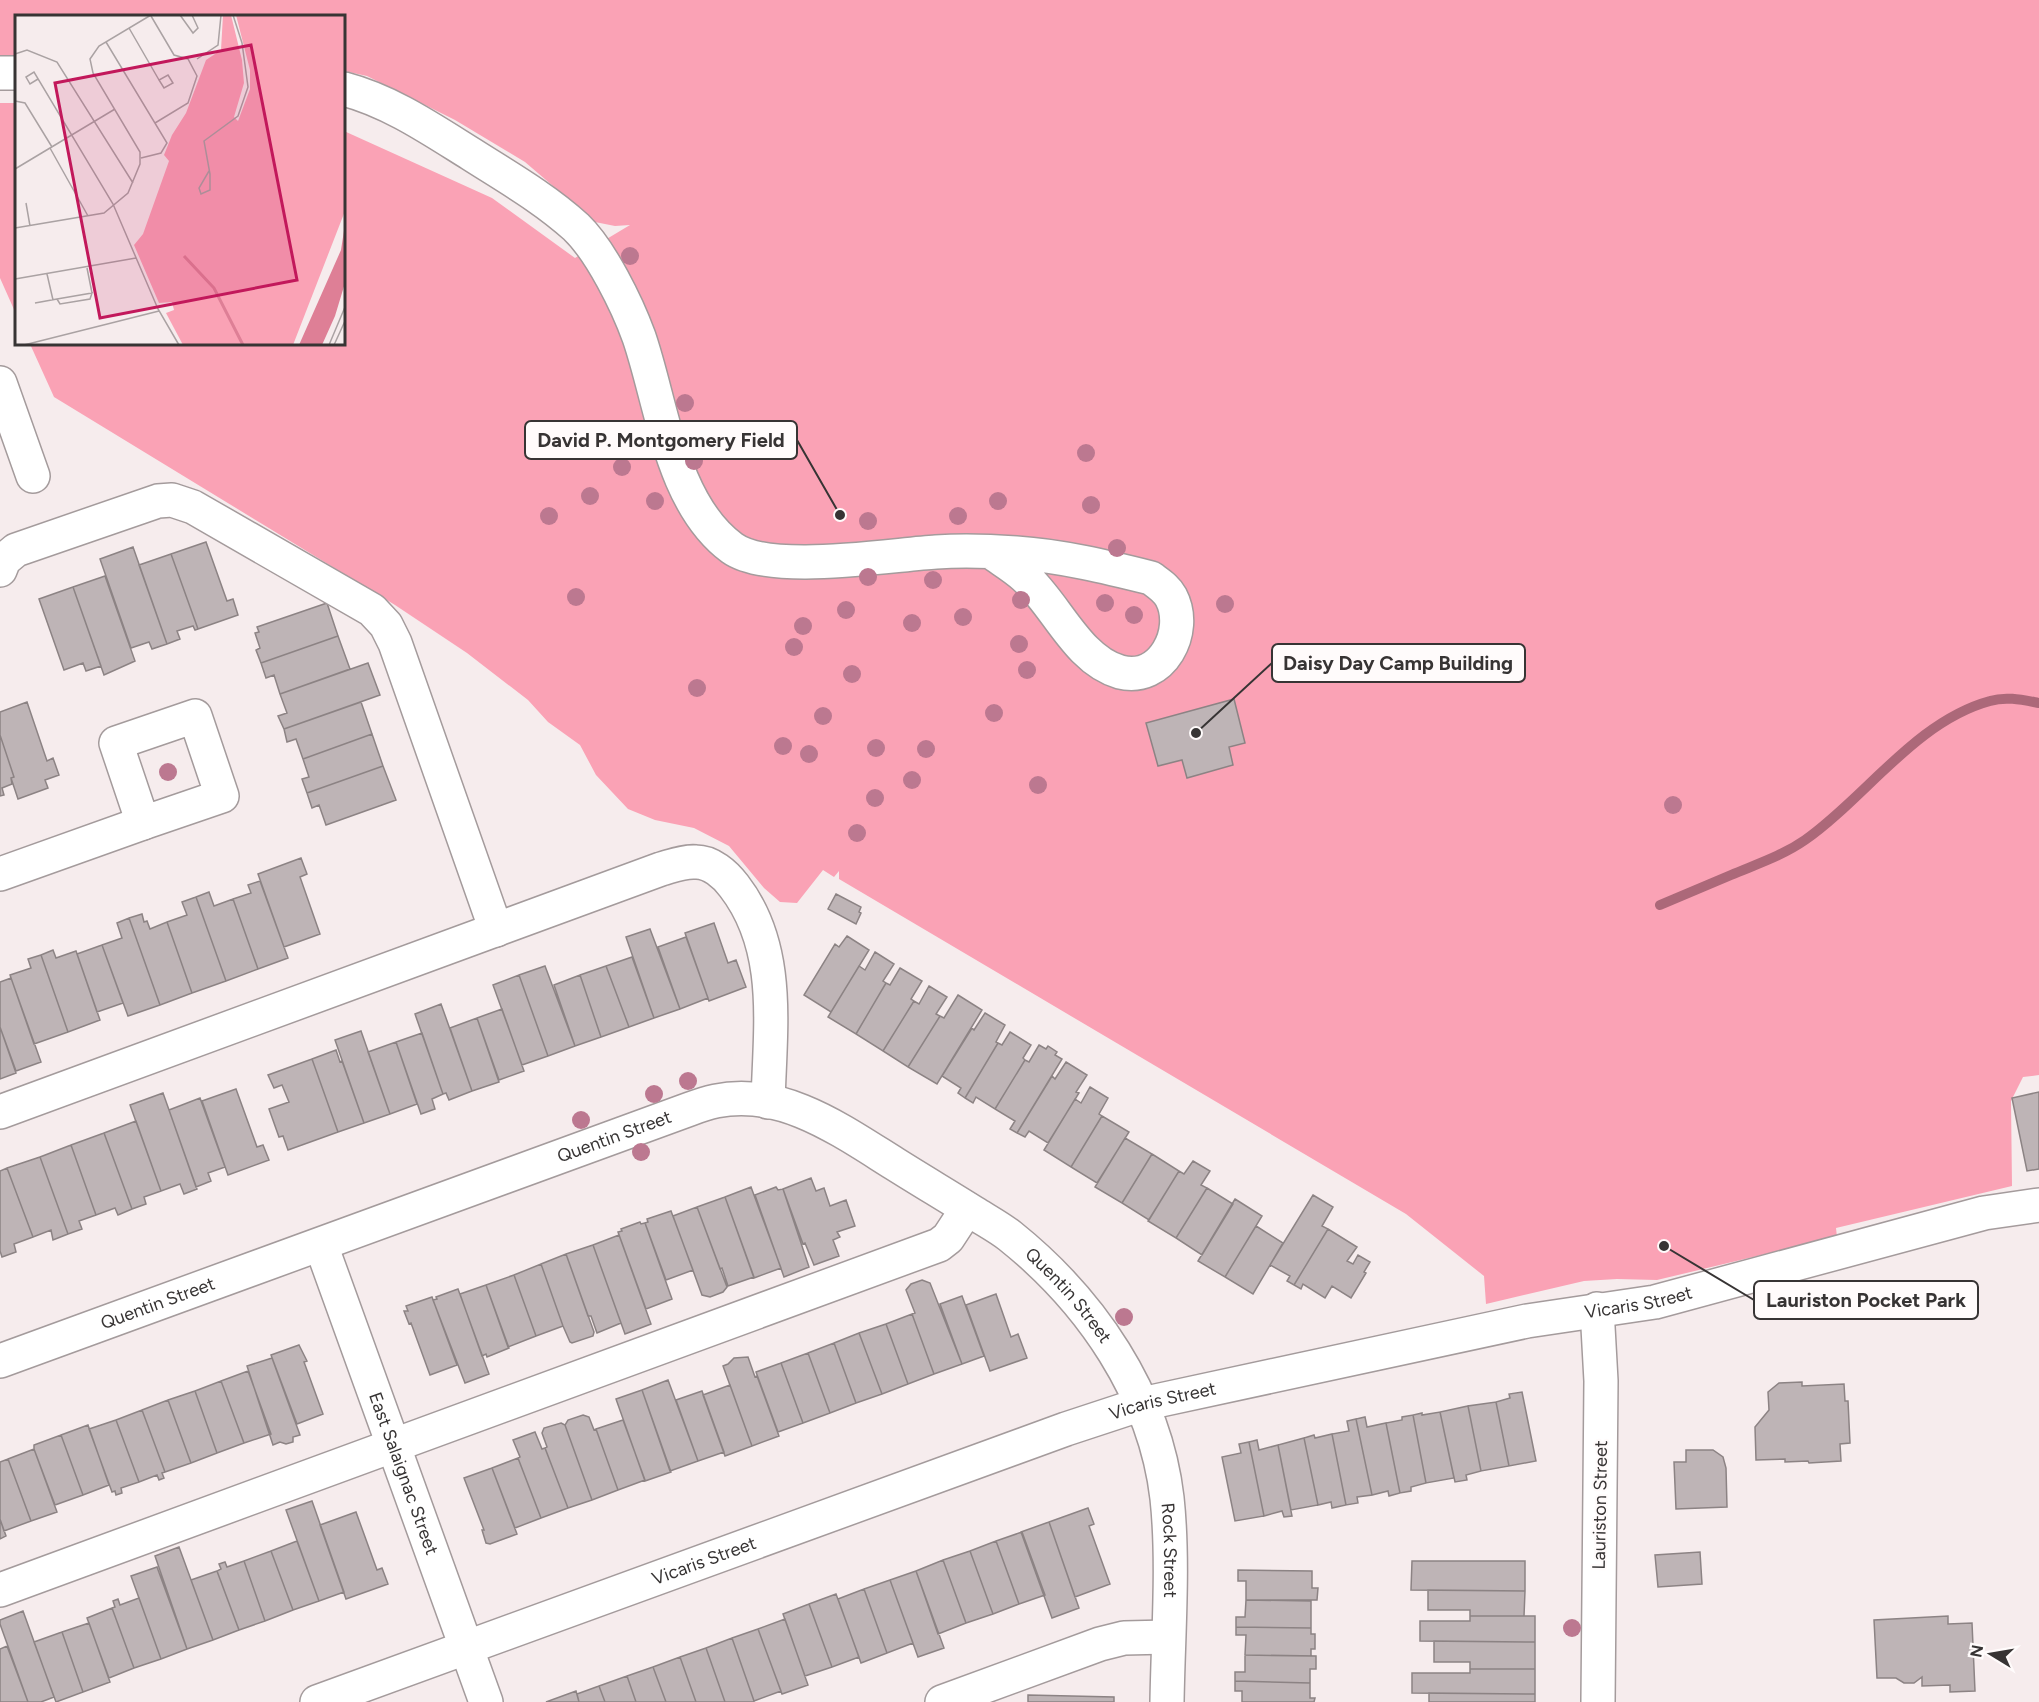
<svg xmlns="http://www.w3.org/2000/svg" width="2039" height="1702" viewBox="0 0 2039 1702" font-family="Figtree,sans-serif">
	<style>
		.green { fill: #faa2b5 }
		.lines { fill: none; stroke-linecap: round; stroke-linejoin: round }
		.stream { stroke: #ac6879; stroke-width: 10 }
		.building { fill: #beb4b6; stroke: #8c8384; stroke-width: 1.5 }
		.minor-casing { stroke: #a49b9c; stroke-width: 36 }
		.minor { stroke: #fff; stroke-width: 33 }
		.tree { fill: #bc7890 }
		.labels { text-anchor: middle; stroke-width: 4.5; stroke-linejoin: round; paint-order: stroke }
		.street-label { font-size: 18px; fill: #373434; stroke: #fffbfb }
		.inset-river { fill: none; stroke: #de7f96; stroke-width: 3 }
		.inset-road { fill: none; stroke: #aaa2a3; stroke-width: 1.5 }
		.view { fill: #c2185b; fill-opacity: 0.15; stroke: #c2185b; stroke-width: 3 }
		.inset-edge { fill: none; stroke: #373434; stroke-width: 3 }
		.leader { fill: none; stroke: #373434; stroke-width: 2 }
		.callout-dot { fill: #373434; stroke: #fffbfb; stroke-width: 2 }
		.callout { fill: #fffbfb; stroke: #373434; stroke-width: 2 }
		.callout-label { font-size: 20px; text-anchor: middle; font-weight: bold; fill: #373434 }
	</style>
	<rect width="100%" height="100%" fill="#f6eced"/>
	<path class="green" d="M0,0H2039V1075L2023,1077L2011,1101L2012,1186L1836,1228L1837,1237L1657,1280L1617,1279L1584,1281L1486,1304L1484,1276L1406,1214L839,879V871L834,877L823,870L797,903L780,902L764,888L729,846L694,828L655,820L628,809L596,775L580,745L548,722L528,700L467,653L395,605L54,397L30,344H344V131L492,198L575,258L630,225L615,226L595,222L525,162L455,120L367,76L344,71V16H16V58L0,59Z
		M0,103H16V314L0,278Z"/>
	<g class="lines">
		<path class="stream" d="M1660,905C1684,895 1707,885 1731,875C1757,864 1782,856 1805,840C1865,798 1916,721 1990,701C2006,696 2023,700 2039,703"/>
	</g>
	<path class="building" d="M206,542L227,601L233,599L238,615L198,629L171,554Z
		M133,547L167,644L152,649L149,642L131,648L100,559Z
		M171,554L198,629L195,630L193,626L177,631L180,639L167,644L139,565Z
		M105,576L135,661L104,675L73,587Z
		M73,587L101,666L86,671L83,663L64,670L39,599Z
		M327,603L338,636L261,663L256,650L260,648L255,633L259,632L257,627Z
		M338,636L350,669L280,694L274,675L266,678L261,663Z
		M368,663L380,695L284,729L278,716L287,713L280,694Z
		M1234,699L1245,743L1229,747L1233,765L1187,778L1182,760L1158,766L1146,723Z
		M27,702L47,761L53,758L59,775L45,780L48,788L18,799L11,778L14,777L0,735V712Z
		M361,702L372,734L303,759L296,739L287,742L284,729Z
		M372,734L383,766L307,793L302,779L309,777L303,759Z
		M0,735L14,777L11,778L12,784L2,788L4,795L0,796Z
		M383,766L396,800L326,825L319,805L312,808L307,793Z
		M301,858L307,874L300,877L320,934L284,947L258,874Z
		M260,881L288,958L258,969L233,899L251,893L248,885Z
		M209,892L214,906L233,899L258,969L226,981L196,897Z
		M836,894L861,907L859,912L861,913L856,924L828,909Z
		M196,897L226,981L192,993L167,922L187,915L182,902Z
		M142,914L144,922L147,921L150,929L167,922L192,993L160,1005L129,918Z
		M129,918L160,1005L128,1016L102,945L122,938L117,923Z
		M714,923L728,963L736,960L746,987L709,1001L685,933Z
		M650,929L680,1009L654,1018L626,937Z
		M847,936L869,950L831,1012L804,995L835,944L839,947Z
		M686,937L708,998L680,1009L658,947Z
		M102,945L123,1003L97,1012L77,954Z
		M53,950L56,958L76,951L100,1020L68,1032L41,955Z
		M875,952L894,964L883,981L886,983L856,1034L828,1017L859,966L865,970Z
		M41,955L68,1032L34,1044L10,975L31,968L28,959Z
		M632,957L654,1018L629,1027L606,966Z
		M545,966L575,1046L548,1056L519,975Z
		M606,966L629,1027L601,1037L580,975Z
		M900,968L922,981L911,999L914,1001L883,1051L856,1034L886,983L890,985Z
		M519,975L548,1056L522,1065L493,985Z
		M580,975L601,1037L575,1046L554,985Z
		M11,978L41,1062L16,1071L0,1027V982Z
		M929,986L947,997L936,1014L940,1016L908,1067L883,1051L914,1001L919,1004Z
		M958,995L982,1010L937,1084L908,1067L940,1016L944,1018Z
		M441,1004L472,1091L449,1100L446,1093L443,1094L415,1014Z
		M502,1009L524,1071L499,1080L477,1018Z
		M985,1013L1005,1025L996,1042L998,1043L965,1098L958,1093L961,1088L942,1076L972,1028L974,1030Z
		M477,1018L499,1082L472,1091L450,1028Z
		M0,1027L16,1073L0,1079Z
		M361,1031L390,1114L364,1123L335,1040Z
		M1010,1032L1031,1045L1023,1058L1025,1060L995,1109L976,1097L973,1103L965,1098L998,1043L1002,1045Z
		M422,1033L443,1094L432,1099L435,1109L421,1114L396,1042Z
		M396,1042L417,1104L390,1114L368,1052Z
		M1039,1045L1046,1049L1048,1046L1057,1052L1055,1055L1062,1059L1017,1133L1010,1129L1015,1121L995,1109L1025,1060L1029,1062Z
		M336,1050L340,1062L342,1061L364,1123L338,1132L312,1059Z
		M312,1059L338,1132L288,1150L283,1136L279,1137L269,1109L289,1102L282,1085L274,1088L268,1075Z
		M1066,1062L1087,1075L1076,1092L1079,1093L1048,1143L1029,1131L1025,1137L1017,1133L1052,1076L1055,1079Z
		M1090,1087L1108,1098L1099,1114L1102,1116L1071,1167L1044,1150L1075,1099L1081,1103Z
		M236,1089L257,1147L263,1145L269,1160L228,1175L202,1101Z
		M2039,1092V1169L2027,1171L2012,1098Z
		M163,1093L197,1189L184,1194L180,1184L161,1191L130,1105Z
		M200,1098L225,1167L208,1173L211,1181L196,1187L169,1110Z
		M1102,1116L1129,1132L1097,1183L1071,1167Z
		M136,1121L161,1191L144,1197L146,1204L132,1209L104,1133Z
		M104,1133L132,1209L118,1215L115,1208L96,1215L71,1145Z
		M1125,1138L1152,1154L1122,1203L1095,1187Z
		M71,1145L96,1215L79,1221L82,1229L68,1234L40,1157Z
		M1152,1154L1179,1171L1149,1220L1122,1203Z
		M40,1157L68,1234L53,1240L51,1230L33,1237L7,1168Z
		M1193,1161L1210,1171L1201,1185L1207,1188L1176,1238L1148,1221L1179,1171L1184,1174Z
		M7,1168L33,1237L14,1244L16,1252L2,1257L0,1251V1171Z
		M811,1178L816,1191L824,1188L830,1206L846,1200L855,1226L837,1232L840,1237L833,1240L839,1256L814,1265L805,1243L803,1244L783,1189Z
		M751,1187L781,1268L754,1278L725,1197Z
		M776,1187L778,1190L783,1189L809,1267L784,1277L755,1195Z
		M1207,1188L1233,1204L1202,1255L1176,1238Z
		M1313,1195L1333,1207L1322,1226L1328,1229L1294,1285L1287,1281L1290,1276L1270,1265Z
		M725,1197L754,1277L728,1286L722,1268L720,1269L697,1207Z
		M1235,1199L1262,1216L1225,1277L1198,1261Z
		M697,1207L727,1287L723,1292L710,1297L702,1295L673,1216Z
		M671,1211L693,1270L666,1280L645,1223L648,1222L647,1219Z
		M640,1222L641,1224L645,1223L672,1299L646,1309L618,1232L622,1231L621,1229Z
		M1256,1226L1283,1243L1253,1294L1225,1277Z
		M1328,1229L1357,1247L1347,1261L1353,1264L1358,1255L1370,1262L1364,1272L1366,1273L1351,1298L1332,1286L1325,1298L1303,1284L1301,1289L1294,1285Z
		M619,1235L651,1324L625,1334L593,1245Z
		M593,1245L621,1323L597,1333L591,1316H588L566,1254Z
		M566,1254L594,1332L593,1336L572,1343L570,1342L563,1326L541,1264Z
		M541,1264L563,1326L536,1336L514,1275Z
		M514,1275L536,1336L508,1347L486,1285Z
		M922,1280L930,1283L962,1364L934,1374L912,1314L915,1313L906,1290L911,1284Z
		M486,1285L509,1348L487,1357L486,1354L482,1356L460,1294Z
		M458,1289L489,1374L465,1383L433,1300L437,1299L436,1297Z
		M996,1294L1011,1337L1018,1334L1027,1358L990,1371L966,1305Z
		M962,1296L984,1356L962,1364L940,1304Z
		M432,1297L457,1365L430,1375L411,1323L409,1324L404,1311H408L406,1306Z
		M912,1314L934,1374L908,1384L886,1324Z
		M886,1324L908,1384L882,1394L859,1333Z
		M859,1333L882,1394L856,1403L834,1343Z
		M834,1343L856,1403L830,1413L808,1353Z
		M299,1345L307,1361L304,1362L323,1414L297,1424L271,1355Z
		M808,1353L830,1413L803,1423L781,1363Z
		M748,1357L755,1377L757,1376L779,1436L752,1446L723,1366L728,1364L734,1358Z
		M272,1358L300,1435L293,1437V1442L286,1444L280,1442L273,1445L247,1366Z
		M781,1363L803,1423L778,1432L756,1372Z
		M248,1371L271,1434L244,1443L221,1381Z
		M668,1380L698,1461L670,1471L642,1390Z
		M221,1381L244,1443L217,1453L195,1391Z
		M1802,1382V1386L1844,1384L1845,1401H1848L1850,1443L1840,1444L1841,1461L1809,1463L1808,1461L1785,1462V1459L1756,1460L1755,1427L1769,1410L1768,1392L1779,1383Z
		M730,1385L752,1446L725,1456L703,1395Z
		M642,1390L671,1472L645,1481L616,1399Z
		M195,1391L217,1453L191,1463L168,1400Z
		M702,1391L724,1452L698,1461L676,1400Z
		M1522,1392L1536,1461L1509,1466L1496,1402L1510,1398L1509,1394Z
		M168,1400L191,1463L165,1472L142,1410Z
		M1496,1402L1509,1466L1481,1471L1468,1406Z
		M1468,1406L1481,1471L1466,1475L1467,1480L1455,1482L1440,1412Z
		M142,1410L165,1472L162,1473L164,1478L159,1480L157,1475L139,1482L116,1420Z
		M1440,1412L1454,1478L1426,1483L1413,1415L1422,1413V1415Z
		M583,1415L589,1417L594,1430L596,1429L618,1490L592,1500L565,1425L568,1420Z
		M1413,1415L1426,1483L1411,1487V1491L1400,1493L1386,1423L1402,1420V1417Z
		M1365,1417L1367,1427L1386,1423L1400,1493L1389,1496L1388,1491L1372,1495L1356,1419Z
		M1356,1419L1372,1495L1357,1497L1358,1503L1346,1505L1332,1434L1349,1431L1347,1421Z
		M116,1420L139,1482L121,1488L122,1493L116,1495L115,1491L112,1492L89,1429Z
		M623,1420L645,1480L618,1490L596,1429Z
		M561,1423L565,1425L592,1500L568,1508L545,1448L547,1447L542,1433L544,1428Z
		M88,1425L109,1485L83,1495L61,1435Z
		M535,1432L542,1449L545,1448L568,1508L541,1518L518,1458L520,1457L513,1440Z
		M1332,1434L1346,1505L1332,1508L1331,1502L1318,1505L1304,1438L1314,1435L1315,1438Z
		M61,1435L83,1495L55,1505L34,1449V1445Z
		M1304,1438L1318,1505L1291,1510L1278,1445Z
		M1257,1440L1259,1450L1278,1445L1292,1516L1284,1517L1282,1511L1264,1516L1249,1442Z
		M1249,1442L1264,1516L1235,1521L1222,1457L1241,1453L1239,1444Z
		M34,1449L57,1512L31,1521L8,1459Z
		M1686,1450H1713L1723,1457L1726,1468L1727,1507L1676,1509L1674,1462H1686Z
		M518,1458L541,1518L515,1528L492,1468Z
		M8,1459L31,1521L4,1531L0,1519V1462Z
		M492,1468L517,1534L490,1544L486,1543L482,1530H484L464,1478Z
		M312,1501L344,1592L319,1601L286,1510Z
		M1088,1508L1094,1524L1089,1526L1110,1584L1075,1597L1049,1522Z
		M356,1512L377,1570L382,1568L388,1584L346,1599L320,1525Z
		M0,1519L6,1536L0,1539Z
		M1049,1522L1079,1608L1052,1618L1021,1532Z
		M1022,1532L1045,1595L1019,1604L996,1541Z
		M297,1541L319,1601L293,1610L271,1551Z
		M996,1541L1019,1604L993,1614L970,1551Z
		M179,1547L213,1640L187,1649L155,1556Z
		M271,1551L293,1610L265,1621L244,1561Z
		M970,1551L993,1614L966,1623L943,1560Z
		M1700,1552L1702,1584L1658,1587L1655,1555Z
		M943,1560L966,1623L938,1634L916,1571Z
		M244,1561L265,1621L239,1630L217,1571L221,1569L219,1564L225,1562L227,1567Z
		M1412,1561H1525V1591L1411,1590Z
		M157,1567L187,1649L161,1659L131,1576Z
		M1238,1570L1312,1571V1588H1318L1317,1600H1246V1581H1238Z
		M217,1571L239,1630L213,1640L191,1580Z
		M916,1571L944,1648L918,1657L890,1580Z
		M890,1580L913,1643L887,1653L864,1589Z
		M864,1589L887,1653L861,1663L838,1599Z
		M1428,1590L1525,1591L1524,1616H1470V1610H1428Z
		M836,1594L859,1657L832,1667L809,1604Z
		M139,1598L161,1659L134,1668L112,1608L115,1607L113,1601L118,1599L120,1605Z
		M1246,1600L1311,1601V1628L1236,1627V1617H1245Z
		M809,1604L832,1667L805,1676L783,1614Z
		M112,1608L134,1668L109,1678L87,1618Z
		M23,1611L54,1697L41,1702H28L0,1624V1620Z
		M1470,1616H1535V1642L1420,1641V1621H1470Z
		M1948,1616V1624L1972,1623L1975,1691L1950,1692V1685L1922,1686V1677L1914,1683H1904L1896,1678H1877L1874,1620Z
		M785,1619L808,1685L782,1694L758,1629Z
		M89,1623L110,1682L83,1692L62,1632Z
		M1236,1627L1311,1628V1634H1315V1649H1311V1656L1245,1655L1246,1635H1236Z
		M758,1629L781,1691L754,1701L732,1638Z
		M62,1632L83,1692L56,1702L34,1642Z
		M732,1638L754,1701V1702H725L706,1648Z
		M1434,1641L1535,1642V1669H1470V1662H1434Z
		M7,1646L28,1702H0V1649Z
		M706,1648L725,1702H696L680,1657Z
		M1245,1655L1316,1656V1669H1310V1683L1235,1681V1672H1245Z
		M680,1657L696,1702H666L653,1667Z
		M653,1667L666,1702H636L627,1676Z
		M1470,1669H1535V1694L1412,1693V1673H1470Z
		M627,1676L636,1702H605L599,1686Z
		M1235,1681L1310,1683V1698H1315L1314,1702H1242V1691H1235Z
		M599,1686L605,1702H579L577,1694Z
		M576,1691L579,1702H546Z
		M1429,1693L1535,1694V1702H1429Z
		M1028,1695L1114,1697V1702H1028Z"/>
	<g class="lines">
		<defs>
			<g id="minor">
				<path d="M0,73H16"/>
				<path d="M344,89C390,101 431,129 471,154C507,177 544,198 576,227C601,251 627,304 639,337C662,404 671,503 732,548C769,575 888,555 936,552C962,550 990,551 1016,553C1062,556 1107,567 1151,578C1159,584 1166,588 1171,597C1189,631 1162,683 1120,672C1077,660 1056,604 1024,576C1014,567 1002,560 991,552"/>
				<path d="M0,383L33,476"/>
				<path d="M0,570L4,560L16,550L158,501L172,500L193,507L372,610L386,625L395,643L496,930"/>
				<path d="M195,716L222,796L143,823L116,743Z"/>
				<path d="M0,874L143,823"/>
				<path d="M0,1112L661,869C672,866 684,861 696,862C711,862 725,874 734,886C782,948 770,1027 768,1102"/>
				<path id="s1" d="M321,1245L486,1702"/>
				<path d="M1597,1309L1601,1381L1598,1702"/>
				<path id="s2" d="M0,1361L690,1109C698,1106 707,1103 716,1101C782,1087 842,1131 895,1164C922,1181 949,1197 976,1214C987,1221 1000,1228 1010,1236C1091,1301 1155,1394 1167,1498C1174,1563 1168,1637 1167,1702"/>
				<path d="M0,1590L939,1245L948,1238L967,1209"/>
				<path id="s3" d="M317,1702L1066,1429L1142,1404L1527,1321L1655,1302L1984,1213L2039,1205"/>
				<path d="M942,1702L1100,1644L1124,1638L1168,1637"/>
			</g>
		</defs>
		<use href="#minor" class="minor-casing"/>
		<use href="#minor" class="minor"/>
	</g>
	<g class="tree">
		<circle cx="630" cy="256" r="9"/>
		<circle cx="685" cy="403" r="9"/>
		<circle cx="1086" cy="453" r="9"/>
		<circle cx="694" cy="461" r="9"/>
		<circle cx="622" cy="467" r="9"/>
		<circle cx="590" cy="496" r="9"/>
		<circle cx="655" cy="501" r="9"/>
		<circle cx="998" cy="501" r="9"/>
		<circle cx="1091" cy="505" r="9"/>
		<circle cx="549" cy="516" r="9"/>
		<circle cx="958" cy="516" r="9"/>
		<circle cx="868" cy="521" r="9"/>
		<circle cx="1117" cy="548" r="9"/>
		<circle cx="868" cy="577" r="9"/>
		<circle cx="933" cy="580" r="9"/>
		<circle cx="576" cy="597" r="9"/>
		<circle cx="1021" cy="600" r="9"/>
		<circle cx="1105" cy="603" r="9"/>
		<circle cx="1225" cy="604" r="9"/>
		<circle cx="846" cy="610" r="9"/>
		<circle cx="1134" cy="615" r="9"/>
		<circle cx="963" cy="617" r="9"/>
		<circle cx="912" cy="623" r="9"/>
		<circle cx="803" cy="626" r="9"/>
		<circle cx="1019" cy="644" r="9"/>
		<circle cx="794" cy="647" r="9"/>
		<circle cx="1027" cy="670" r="9"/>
		<circle cx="852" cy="674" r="9"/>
		<circle cx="697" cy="688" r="9"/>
		<circle cx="994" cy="713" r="9"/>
		<circle cx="823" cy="716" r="9"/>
		<circle cx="783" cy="746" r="9"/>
		<circle cx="876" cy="748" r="9"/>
		<circle cx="926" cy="749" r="9"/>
		<circle cx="809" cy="754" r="9"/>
		<circle cx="168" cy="772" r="9"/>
		<circle cx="912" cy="780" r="9"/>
		<circle cx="1038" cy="785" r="9"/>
		<circle cx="875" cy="798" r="9"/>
		<circle cx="1673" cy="805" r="9"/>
		<circle cx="857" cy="833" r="9"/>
		<circle cx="688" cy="1081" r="9"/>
		<circle cx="654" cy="1094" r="9"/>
		<circle cx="581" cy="1120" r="9"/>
		<circle cx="641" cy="1152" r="9"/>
		<circle cx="1124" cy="1317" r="9"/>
		<circle cx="1572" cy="1628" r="9"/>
	</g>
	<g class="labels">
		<g class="street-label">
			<text dy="6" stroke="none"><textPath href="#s2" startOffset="654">Quentin Street</textPath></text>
			<text dy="6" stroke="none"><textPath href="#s2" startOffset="1176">Quentin Street</textPath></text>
			<text dy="6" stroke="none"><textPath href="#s3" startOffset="1384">Vicaris Street</textPath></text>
			<text dy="6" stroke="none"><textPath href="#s2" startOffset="168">Quentin Street</textPath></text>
			<text dy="6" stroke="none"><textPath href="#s3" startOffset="898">Vicaris Street</textPath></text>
			<text dy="6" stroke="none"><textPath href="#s1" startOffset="243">East Salaignac Street</textPath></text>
			<text transform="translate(1600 1505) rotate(-89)" y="6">Lauriston Street</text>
			<text dy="6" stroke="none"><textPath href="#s2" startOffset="1458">Rock Street</textPath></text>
			<text dy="6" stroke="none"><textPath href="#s3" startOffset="412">Vicaris Street</textPath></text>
		</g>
	</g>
	<g transform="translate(15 15)">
		<rect width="330" height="330" fill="#f6eced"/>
		<path d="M208,0H216L227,45L229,68L219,102L223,106L235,74V55L221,0H330V196L278,330H168L151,298L159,295L157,287L144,288L119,230L128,219L154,146L149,140L157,120L171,98L191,45L206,35Z" fill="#faa2b5"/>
		<path d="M330,209V268L320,301L307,330H284L326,235Z" fill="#de7f96"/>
		<path class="inset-river" d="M169,241L199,273L228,330"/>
		<path class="inset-road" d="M165,0L178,18L183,13L177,0M136,1L159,40L173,44L182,61L173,88L140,108M114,13L144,65M91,27L152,128L146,138L126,143M0,39L12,35L42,47L118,168M182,44L203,30L206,0M153,60L158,68L149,73L144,65ZM23,64L15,69L11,62L19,57L98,189L143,294L164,330M0,86L10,88L37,132M35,133L73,201M0,154L100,94M194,156L184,173L186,179L195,175V159L189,126L223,101L233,72L227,28L218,0M11,188L15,211M0,213L89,198L113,178L125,149V137L78,58L75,44L84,31L136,0M72,253L77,278M32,259L38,285M0,264L121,243M20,288L42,284L77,278L75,284L45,289L42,284M9,330L144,296M314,330L330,292M319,330L330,306"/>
		<path class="view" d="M236,30L282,265L85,303L40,68Z"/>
		<rect width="330" height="330" class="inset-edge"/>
	</g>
	<path class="leader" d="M840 515L797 440M1196 733L1272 663M1664 1246L1754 1300"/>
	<g class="callout-dot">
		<circle cx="840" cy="515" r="6"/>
		<circle cx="1196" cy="733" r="6"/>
		<circle cx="1664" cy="1246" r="6"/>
	</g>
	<g class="callout">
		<rect x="525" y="421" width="272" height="38" rx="6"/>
		<rect x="1272" y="644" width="253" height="38" rx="6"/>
		<rect x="1754" y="1281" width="224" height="38" rx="6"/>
	</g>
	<g class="callout-label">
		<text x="661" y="447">David P. Montgomery Field</text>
		<text x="1398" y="670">Daisy Day Camp Building</text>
		<text x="1866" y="1307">Lauriston Pocket Park</text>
	</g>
	<g transform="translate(1991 1654) rotate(281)" stroke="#fffbfb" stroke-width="4.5" paint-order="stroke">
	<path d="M0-4.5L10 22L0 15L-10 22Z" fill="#373434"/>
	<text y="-9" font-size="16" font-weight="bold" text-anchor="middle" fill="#373434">N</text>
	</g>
</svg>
